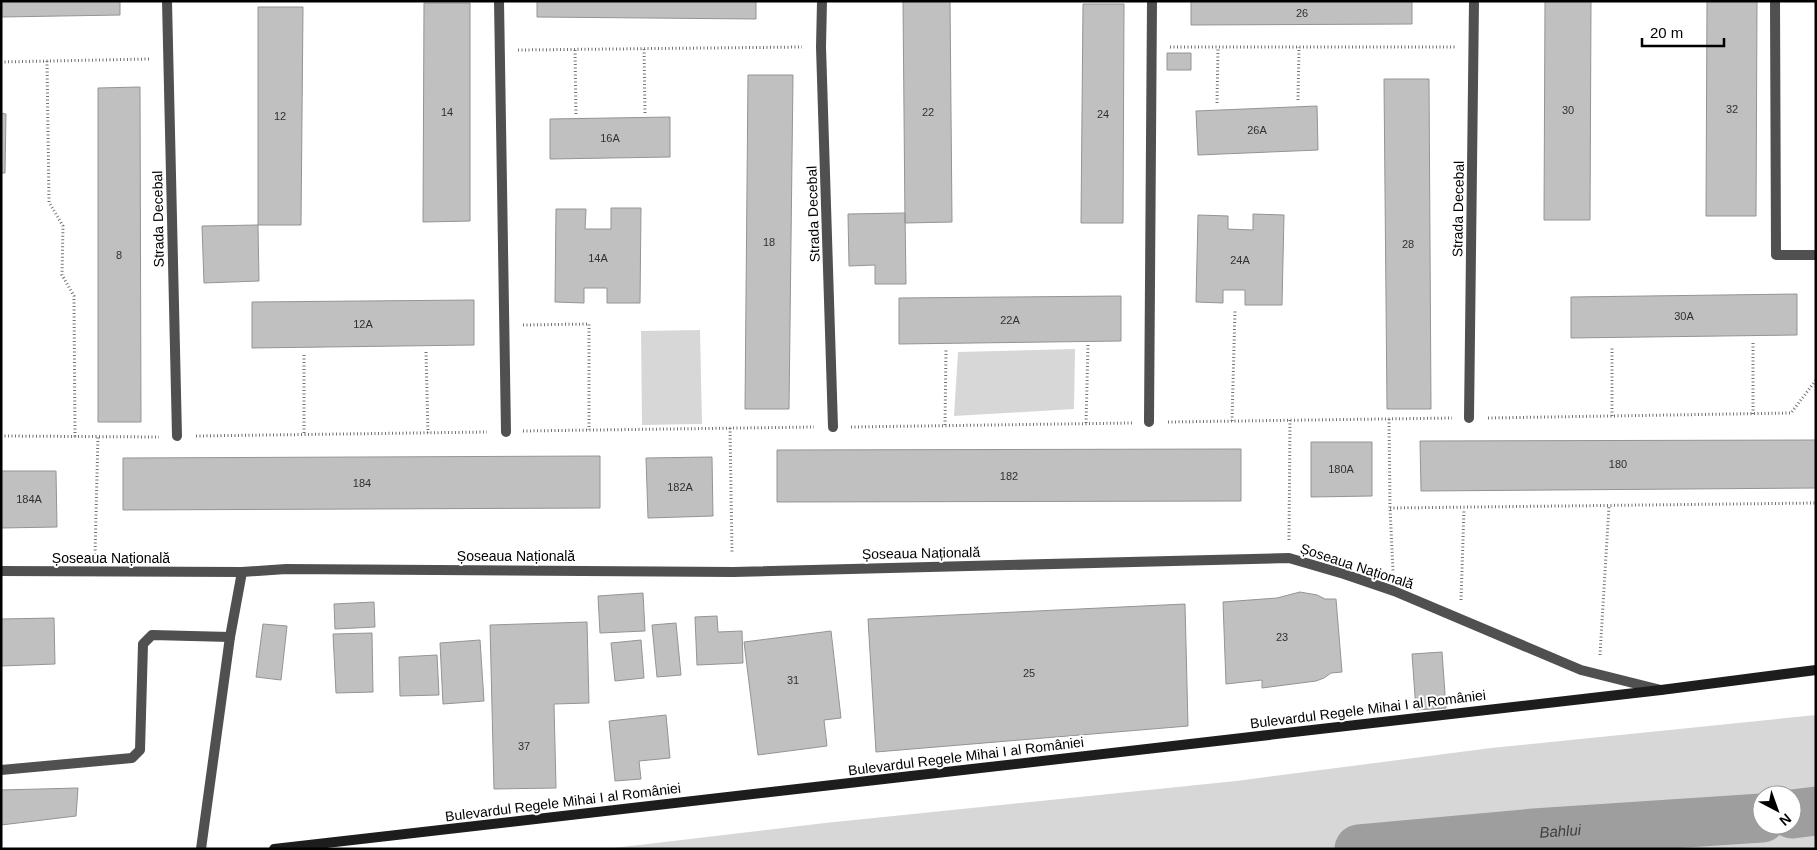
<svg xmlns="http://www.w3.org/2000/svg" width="1817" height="850" viewBox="0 0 1817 850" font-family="Arial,sans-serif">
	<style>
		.green { fill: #d7d7d7; fill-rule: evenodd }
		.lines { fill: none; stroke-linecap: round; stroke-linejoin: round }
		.river { stroke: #9e9e9e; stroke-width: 49 }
		.building { fill: #c0c0c0; stroke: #949494 }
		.path { stroke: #727272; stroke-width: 3; stroke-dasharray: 1 2.5; stroke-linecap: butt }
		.service { stroke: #505050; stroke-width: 10 }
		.minor { stroke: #505050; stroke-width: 10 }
		.tertiary { stroke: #505050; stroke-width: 10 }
		.secondary { stroke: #1d1d1d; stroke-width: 10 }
		.labels { text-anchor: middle; stroke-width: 4; stroke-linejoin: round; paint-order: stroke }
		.number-label { font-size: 11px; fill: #303030 }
		.street-label { font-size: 14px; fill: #000; stroke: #fff }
		.water-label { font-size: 15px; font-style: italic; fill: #3f3f3f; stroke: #fff }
	</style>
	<rect width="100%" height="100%" fill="#fff"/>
	<path class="green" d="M700,330L702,424L642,425L641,331Z
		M1075,349L1074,409L954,416L958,352Z
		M1816,715V849H605L825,823L1236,781L1491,748ZM1762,795H1792V825H1762Z"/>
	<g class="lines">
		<g class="river">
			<path d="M1792,814L1816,811"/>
			<path id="s1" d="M1359,849L1534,833L1762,818"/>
		</g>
	</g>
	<path class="building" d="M1,1H120V15L1,17Z
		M537,1H756V19L537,17Z
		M903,1H950L952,222L905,223Z
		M1191,1H1412V24L1191,25Z
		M1545,1H1591L1590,220H1544Z
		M1707,1H1757L1756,216H1706Z
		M424,3H470V221L423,222Z
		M1083,4H1124L1123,223H1081Z
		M258,7H303L301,225H258Z
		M1167,53H1191V70H1167Z
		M748,75H793L789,409H745Z
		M1384,79H1429L1431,409H1387Z
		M140,87L141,422H98V88Z
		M1317,106L1318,150L1198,155L1196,111Z
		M1,113L6,114L5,173H1Z
		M670,117V157L550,159V119Z
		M611,208H641L640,303H607V288H584V303L555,302L556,209H586L585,229H611Z
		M905,213L906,284H875V265L849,266L848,214Z
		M1253,214L1284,215L1282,305H1245V290H1223V303L1196,302L1198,215L1228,216V229L1253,230Z
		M258,225L259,281L204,283L202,226Z
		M1797,294V335L1571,338V297Z
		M1121,296V341L899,344V298Z
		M474,300V345L252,348V302Z
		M1816,440V488L1421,491L1420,441Z
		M1311,442H1372V496L1311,497Z
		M1241,449V501L777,502V450Z
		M600,456V508L123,510V458Z
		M712,457L713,516L648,518L646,458Z
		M1,471H56L57,527L1,528Z
		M1300,592L1317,595L1325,599H1336L1342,672L1331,673L1324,678L1316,681L1262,688V680L1226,684L1223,602L1277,598Z
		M643,593L645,631L600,633L598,596Z
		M374,602L375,627L335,629L334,604Z
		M1185,604L1188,726L876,752L868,619Z
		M717,616L718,632L742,631L743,663L697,665L695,617Z
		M54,618L55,664L1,666V619Z
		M587,622L589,703L554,704L556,788L494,789L490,625Z
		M676,623L681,675L657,677L652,625Z
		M263,624L287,626L281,680L256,677Z
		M831,631L841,718L824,720L827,746L758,755L744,642Z
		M372,633L373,692L336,693L333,634Z
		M480,640L484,701L443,704L440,643Z
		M641,640L644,678L615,681L611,643Z
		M1442,652L1446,708L1416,710L1412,654Z
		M437,655L439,695L400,696L399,657Z
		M666,715L670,758L639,761L641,779L615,781L609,721Z
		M78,788L76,816L1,825V790Z"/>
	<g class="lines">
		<path class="path" d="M1170,47H1456
			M644,49L645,114
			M518,50L802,47
			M575,50L576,116
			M47,61L49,202L63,226L62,275L74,296L75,437
			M1,62L150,59
			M1298,100L1299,47
			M1217,103L1218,47
			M523,325L589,324V430
			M426,352L428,433
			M304,355V434
			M1753,414V342
			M1612,416V348
			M1488,418L1791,413L1816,380
			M1389,419L1390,508L1393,571
			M1232,421L1235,309
			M1168,422L1452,418
			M1086,423L1088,345
			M945,425L946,349
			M851,427L1132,423
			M730,428L732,553
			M523,431L814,427
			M1,436L159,437
			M196,436L487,432
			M1390,508L1816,503
			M1289,540L1290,420
			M95,554L98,437
			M1461,600L1464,509
			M1600,655L1609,506"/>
		<path class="service" d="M1,770L132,758L140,750L143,644L152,635L230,637"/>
		<path class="minor" d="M167,1L177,436
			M499,1L506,432
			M822,1L821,47L833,427
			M1775,1L1776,255H1816
			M1469,418L1474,1
			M1149,422L1152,1
			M201,849L230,637L242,572"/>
		<path class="tertiary" d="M1,571L242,572L286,569L733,572L1289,558L1344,574L1394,591L1581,670L1661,690"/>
		<path class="secondary" d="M274,849L1661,690L1816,670"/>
	</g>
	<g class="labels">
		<g class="number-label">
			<text x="1302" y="17">26</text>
			<text x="1732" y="113">32</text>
			<text x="1568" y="114">30</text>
			<text x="447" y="116">14</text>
			<text x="928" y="116">22</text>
			<text x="1103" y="118">24</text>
			<text x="280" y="120">12</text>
			<text x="1257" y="134">26A</text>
			<text x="610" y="142">16A</text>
			<text x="769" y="246">18</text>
			<text x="1408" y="248">28</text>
			<text x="119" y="259">8</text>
			<text x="598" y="262">14A</text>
			<text x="1240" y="264">24A</text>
			<text x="1684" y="320">30A</text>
			<text x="1010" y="324">22A</text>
			<text x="363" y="328">12A</text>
			<text x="1618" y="468">180</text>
			<text x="1341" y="473">180A</text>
			<text x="1009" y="480">182</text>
			<text x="362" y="487">184</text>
			<text x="680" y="491">182A</text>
			<text x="29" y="503">184A</text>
			<text x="1282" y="641">23</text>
			<text x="1029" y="677">25</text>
			<text x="793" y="684">31</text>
			<text x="524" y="750">37</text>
		</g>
		<g class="street-label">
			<text transform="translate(1458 209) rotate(-89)" y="5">Strada Decebal</text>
			<text transform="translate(813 214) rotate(-92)" y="5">Strada Decebal</text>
			<text transform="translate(158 219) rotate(-91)" y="5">Strada Decebal</text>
			<text transform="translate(921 553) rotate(-1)" y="5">Șoseaua Națională</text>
			<text x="516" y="561">Șoseaua Națională</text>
			<text x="111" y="563">Șoseaua Națională</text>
			<text transform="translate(1357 566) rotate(18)" y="5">Șoseaua Națională</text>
			<text transform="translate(1368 709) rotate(-7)" y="5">Bulevardul Regele Mihai I al României</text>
			<text transform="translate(966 756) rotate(-7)" y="5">Bulevardul Regele Mihai I al României</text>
			<text transform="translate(563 802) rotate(-7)" y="5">Bulevardul Regele Mihai I al României</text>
		</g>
		<g class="water-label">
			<text dy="5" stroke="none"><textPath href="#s1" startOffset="202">Bahlui</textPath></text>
		</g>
	</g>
	<rect width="1817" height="850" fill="none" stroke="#000000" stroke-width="5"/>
	<g transform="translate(1777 810) rotate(139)"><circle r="24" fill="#ffffff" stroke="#999999"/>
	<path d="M0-4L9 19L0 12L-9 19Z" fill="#000000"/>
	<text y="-8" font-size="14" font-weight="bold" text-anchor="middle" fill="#000000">N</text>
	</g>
	<path d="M1642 38v8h82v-8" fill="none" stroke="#000000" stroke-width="2.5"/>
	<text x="1650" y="38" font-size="15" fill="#000000" stroke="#ffffff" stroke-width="4" paint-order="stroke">20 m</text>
</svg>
